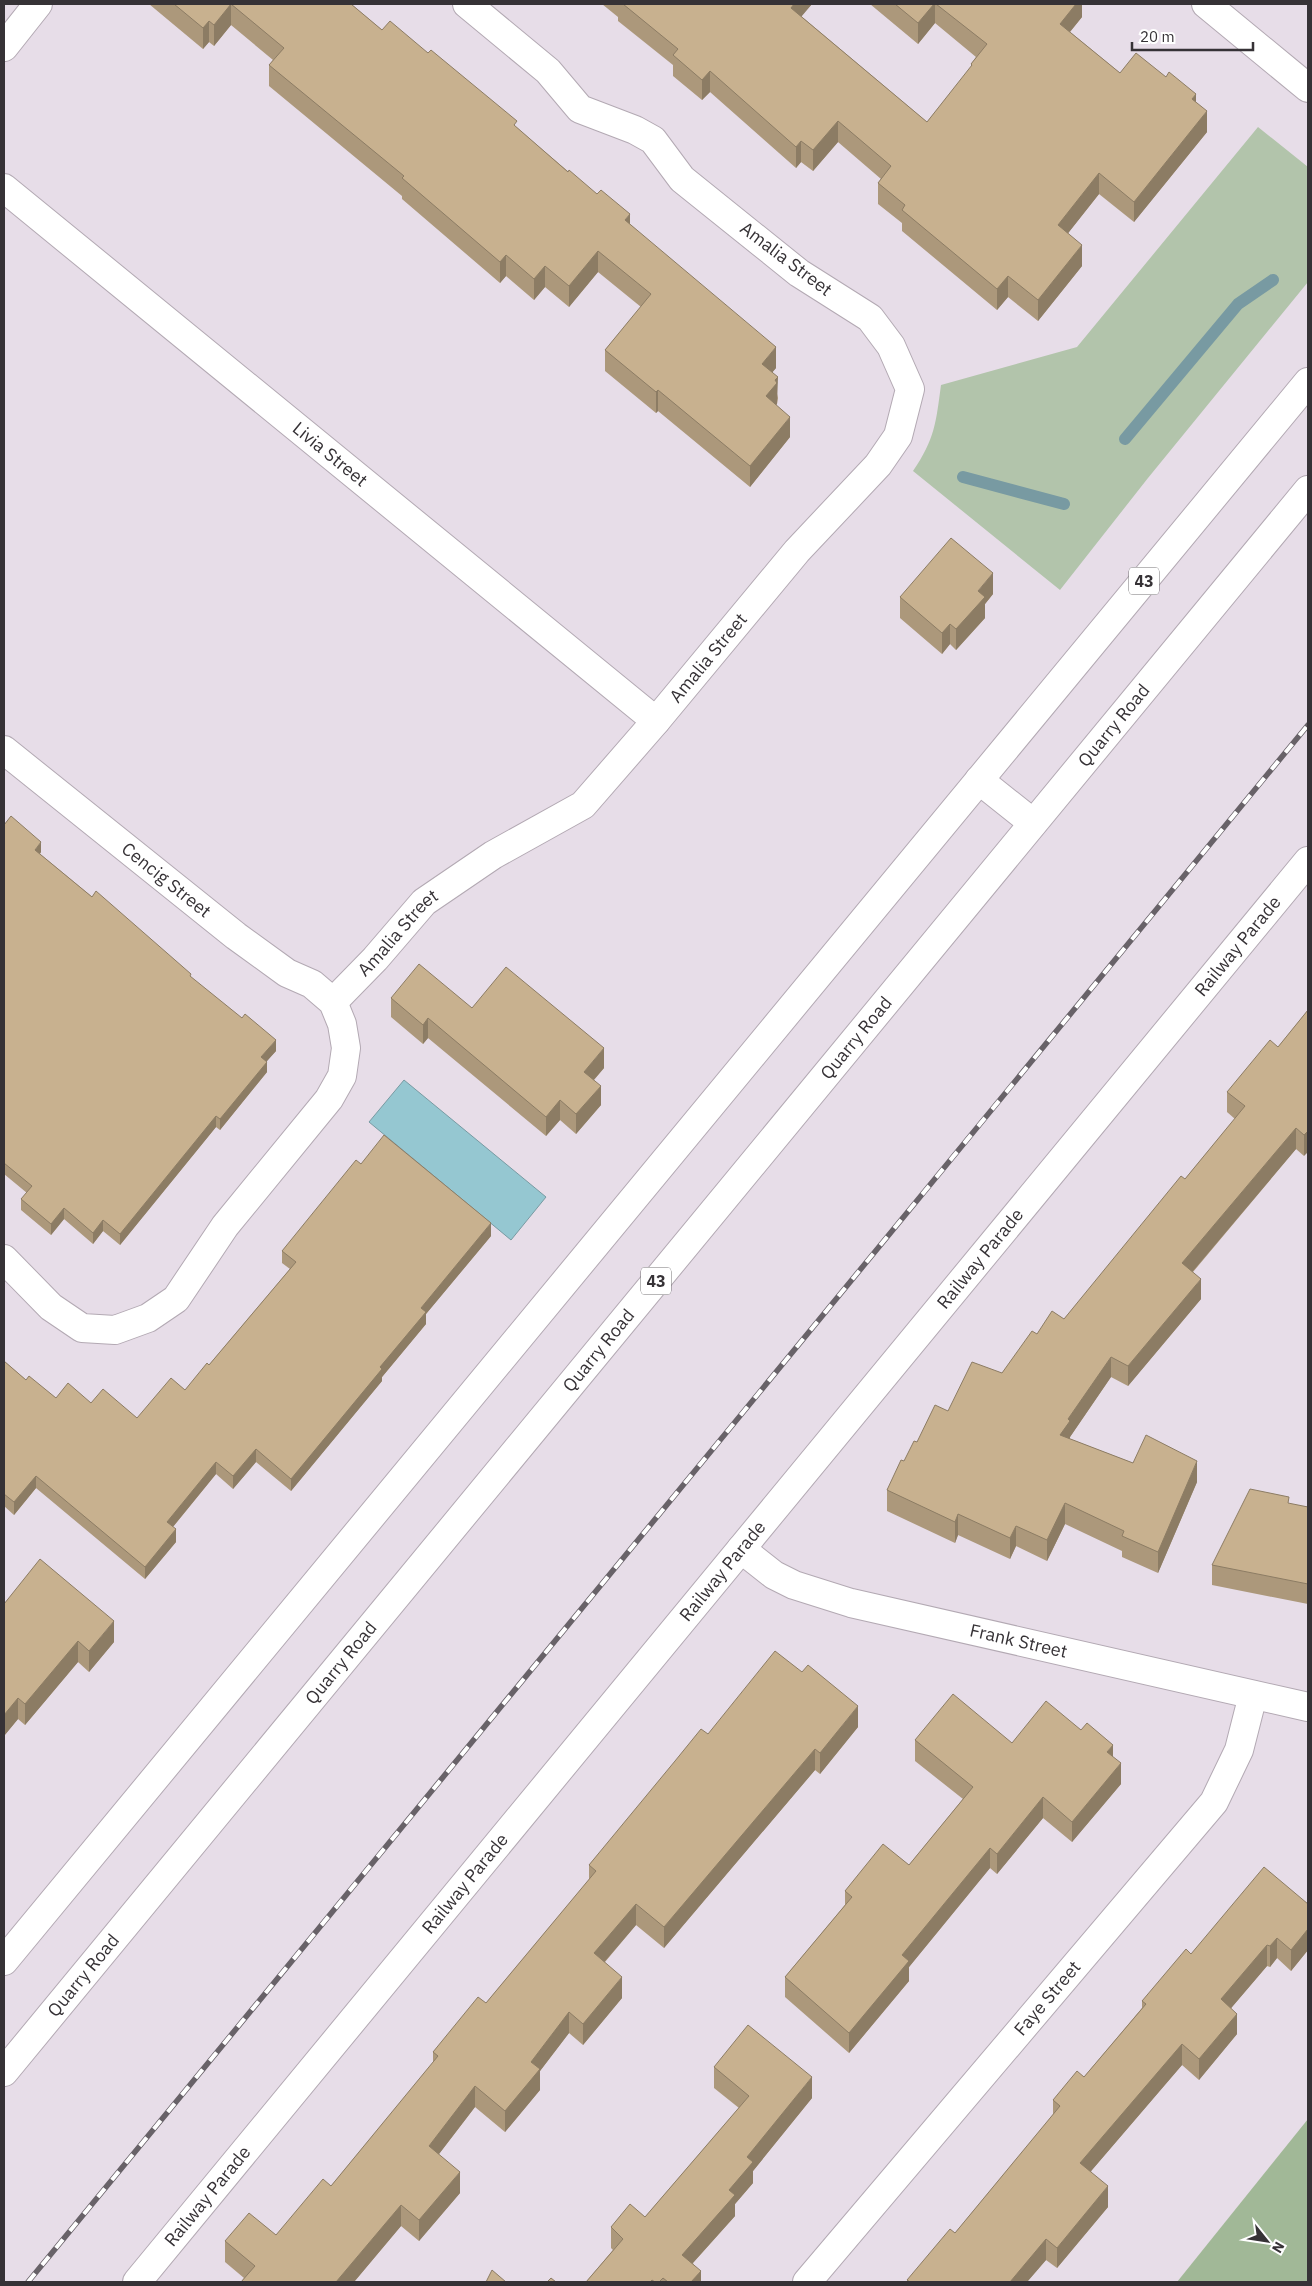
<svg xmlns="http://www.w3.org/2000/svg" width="1312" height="2286" viewBox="0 0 1312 2286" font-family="'IBM Plex Sans',sans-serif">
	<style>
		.green { fill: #b2c4ab }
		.forest { fill: #a1b897 }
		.water { fill: #95c7d1; stroke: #789aa2 }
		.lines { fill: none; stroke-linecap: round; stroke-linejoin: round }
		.stream { stroke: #789aa2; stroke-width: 12 }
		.minor-casing { stroke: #b3a9b3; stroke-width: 30 }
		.primary-casing { stroke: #b3a9b3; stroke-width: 30 }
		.minor { stroke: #fff; stroke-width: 28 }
		.primary { stroke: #fff; stroke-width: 28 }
		.rail-casing { stroke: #686268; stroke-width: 5.5 }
		.rail { stroke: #fff; stroke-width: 4; stroke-dasharray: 11; stroke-linecap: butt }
		.wall { fill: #ac987b }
		.shaded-wall { fill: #8c7c64 }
		.building { fill: #c8b18f; stroke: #8c7c64 }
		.labels { text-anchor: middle; stroke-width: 5; stroke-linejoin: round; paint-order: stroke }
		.shield { fill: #fff; stroke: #727072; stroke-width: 1 }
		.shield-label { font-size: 16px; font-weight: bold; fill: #363236 }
		.street-label { font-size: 18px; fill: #363236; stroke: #fff }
	</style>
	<rect width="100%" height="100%" fill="#e7dde8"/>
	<path class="green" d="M1258,127L1308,167V282L1148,478L1060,590L913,471C935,439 936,422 941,385L1077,347Z"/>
	<path class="forest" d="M1308,2119V2282H1177Z"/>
	<path class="water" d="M404,1080L546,1197L511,1240L369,1122Z"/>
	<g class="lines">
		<path class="stream" d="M1125,439L1238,304L1273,280
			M963,477L1064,504"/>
		<defs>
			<g id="minor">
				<path d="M1206,4L1308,88"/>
				<path d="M4,47L38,4"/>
				<path id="s1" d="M4,188L656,721"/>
				<path id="s2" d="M4,750L236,936L287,973L312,984L333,1002L342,1024L346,1048L342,1076L329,1099L225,1226L176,1299L148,1318L115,1330L82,1328L51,1307L4,1259"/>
				<path id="s3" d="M333,1002L375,959L424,902L493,855L583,805L656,721L797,551L878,465L898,436L910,389L891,346L870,318L799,273L682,179L653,140L635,130L580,109L548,71L467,4"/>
				<path id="s4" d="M741,1549L774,1575L794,1585L851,1603L1308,1707"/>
				<path id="s5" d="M137,2282L1308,861"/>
				<path id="s6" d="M807,2282L1214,1802L1239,1750L1253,1695"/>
			</g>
			<g id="primary">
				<path d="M979,780L1033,823"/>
				<path d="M4,1961L1308,382"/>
				<path id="s7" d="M4,2072L1308,490"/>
			</g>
		</defs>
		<use href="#minor" class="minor-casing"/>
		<use href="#primary" class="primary-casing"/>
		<use href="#minor" class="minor"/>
		<use href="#primary" class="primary"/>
		<defs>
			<path id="rail" d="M28,2282L1308,725"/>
		</defs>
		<use href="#rail" class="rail-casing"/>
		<use href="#rail" class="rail"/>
	</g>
	<path class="wall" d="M149,4H351L382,30L517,128L630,224L776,368L772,372L778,398L777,404L776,405L790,437L750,487L658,411L656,413L605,371V350L641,307L598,272L569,307L545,287L534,300L506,276L500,283L402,199V196L269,86V65L273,60L231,25L214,46L209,42L203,49Z
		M602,4H812L801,16L927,122L971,68V64L976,57L935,23L918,44L870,4H1082V17L1070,32L1120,73L1196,103L1207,132L1134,222L1099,194L1068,233L1082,266L1038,321L1008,297L997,310L902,231V223L878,204V183L881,179L838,142L813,171L801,162L796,168L710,92L702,100L673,76V65L618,21V17Z
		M993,594L985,604V618L956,650L950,644L942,654L900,618V597Z
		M4,825L41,852L40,854L191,978L276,1051L266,1061L267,1072L220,1130L216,1127L120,1245L103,1231L93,1244L64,1219L51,1235L21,1210V1199L27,1193L4,1174Z
		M391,998L472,1008L604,1068L594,1080L601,1105L576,1134L560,1120L546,1136L428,1038L423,1044L391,1017Z
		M1308,1010L1304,1156L1296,1149L1193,1272L1201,1299L1128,1386L1111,1377L1070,1437V1439L1133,1463L1197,1482L1158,1573L1122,1557V1551L1065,1524L1047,1561L1016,1546L1010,1559L958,1535L955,1543L887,1511V1490L917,1442L948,1411L1002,1373L1037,1334L1064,1319L1185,1179L1235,1119L1227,1112V1092L1278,1047Z
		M361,1164L491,1236L426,1314V1324L382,1377V1381L291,1491L256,1462L233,1489L216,1474L173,1527L176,1542L145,1579L36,1488L14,1515L4,1506V1361L26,1380L56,1398L91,1403L137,1418L185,1390L209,1365L290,1269L282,1263V1251Z
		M1289,1504L1308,1507V1604L1212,1585V1565Z
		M4,1604L114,1642L89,1672L78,1662L25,1725L18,1719L4,1736Z
		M858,1727L820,1774L815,1770L664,1948L636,1925L605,1962L622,1998L583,2045L569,2033L540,2071V2090L505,2132L475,2107L439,2154L460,2193L419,2241L401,2226L354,2282H241L244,2278L225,2262V2241L276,2235L331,2186L433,2063V2052L486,2003L589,1880V1865L708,1734Z
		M915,1740L1012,1743L1113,1757L1121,1784L1072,1842L1043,1818L997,1874L990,1868L909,1967V1981L849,2053L785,1997V1977L845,1905V1891L909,1865L963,1799L915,1761Z
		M1308,1904V1950L1291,1971L1277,1958L1270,1967L1267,1966L1231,2008L1237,2034L1199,2080L1182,2065L1091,2171L1108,2207L1057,2268L1046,2260L1027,2282H907V2280L955,2233L1053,2115V2100L1084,2077L1142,2008V2001L1191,1954Z
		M714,2067L812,2098L753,2171V2183L735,2204V2216L693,2263L701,2282H586L613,2250L611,2248V2227L645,2217L739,2108L714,2088Z"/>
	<path class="shaded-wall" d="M231,4V25L214,46V25Z
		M794,4H812L791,29V8Z
		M934,4H935V23L918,44V23Z
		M1076,4H1082V17L1060,44V24Z
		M209,21V42L203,49V28Z
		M710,71V92L702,100V80Z
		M1196,94V115L1192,99Z
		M1207,111V132L1134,222V202Z
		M838,121V142L813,171V150Z
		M801,141V162L796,168V147Z
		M1099,173V194L1058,246V225Z
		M630,214V235L625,220Z
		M1082,245V266L1038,321V300Z
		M598,251V272L569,307V286Z
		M506,255V276L500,283V262Z
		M545,266V287L534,300V279Z
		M1008,276V297L997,310V289Z
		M776,347V368L762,385V364Z
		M778,377L777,404L766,417V396L775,380Z
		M658,390V411L656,413V392Z
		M790,417V437L750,487V466Z
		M993,573V594L985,604V618L956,650V629L978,591Z
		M950,624V644L942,654V633Z
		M41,842V852L35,860V850Z
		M428,1018V1038L423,1044V1025Z
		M276,1040V1051L261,1068V1057Z
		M604,1048V1068L584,1091V1072Z
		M267,1062V1072L220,1130V1119Z
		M601,1086V1105L576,1134V1114Z
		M560,1100V1120L546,1136V1117Z
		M216,1116V1127L120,1245V1234Z
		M1296,1128V1149L1182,1284V1263Z
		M1308,1131V1152L1304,1156V1135Z
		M64,1208V1219L51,1235V1224Z
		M103,1220V1231L93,1244V1233Z
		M491,1223V1236L426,1314V1324L382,1377V1381L291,1491V1479L380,1367L421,1308Z
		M1201,1279V1299L1128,1386V1366Z
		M1111,1357V1377L1070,1437V1441L1060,1435L1068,1419Z
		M256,1449V1462L233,1489V1476Z
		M1197,1461V1482L1158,1573V1552Z
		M216,1462V1474L167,1534V1522Z
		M36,1476V1488L14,1515V1502Z
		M1065,1503V1524L1047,1561V1540Z
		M958,1514V1535L955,1543V1522Z
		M1016,1526V1546L1010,1559V1538Z
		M176,1529V1542L145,1579V1567Z
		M114,1621V1642L89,1672V1651Z
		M78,1641V1662L25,1725V1704Z
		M18,1698V1719L4,1736V1715Z
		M858,1706V1727L820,1774V1753Z
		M1113,1745V1765L1107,1752Z
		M815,1749V1770L664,1948V1927Z
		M1121,1763V1784L1072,1842V1822Z
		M1043,1797V1818L997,1874V1854Z
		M990,1848V1868L909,1967V1981L849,2053V2033L902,1955Z
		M636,1904V1925L594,1974V1953Z
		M1308,1929V1950L1291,1971V1950Z
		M1277,1938V1958L1270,1967V1946Z
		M1267,1945V1966L1221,2020V1999Z
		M622,1977V1998L583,2045V2024Z
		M569,2012V2033L540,2071V2090L505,2132V2111L531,2062Z
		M1237,2014V2034L1199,2080V2059Z
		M1182,2044V2065L1080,2184V2163Z
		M812,2077V2098L753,2171V2183L735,2204V2216L682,2275V2255L729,2190L747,2157Z
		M475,2086V2107L429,2167V2146Z
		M460,2172V2193L419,2241V2220Z
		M1108,2186V2207L1057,2268V2248Z
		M401,2205V2226L354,2282H336Z
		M1046,2239V2260L1027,2282H1010Z
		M701,2271V2282H691Z"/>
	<path class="building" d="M174,4H351L382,30L390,21L428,53L431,50L517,121L514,125L568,172L569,170L597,194L601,190L630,214L625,220L776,347L762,364L778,377L775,380L777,383L766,396L790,417L750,466L658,390L656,392L605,350L651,294L598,251L569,286L545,266L534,279L506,255L500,262L402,178L404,176L269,65L284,48L231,4L214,25L209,21L203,28Z
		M623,4H794L791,8L927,122L972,65L971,64L987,44L936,4H1076L1060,24L1120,73L1136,53L1166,77L1169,72L1196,94L1192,99L1207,111L1134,202L1099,173L1058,225L1082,245L1038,300L1008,276L997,289L902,210L905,205L878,183L891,166L838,121L813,150L801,141L796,147L710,71L702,80L673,55L678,49Z
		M895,4H934L918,23Z
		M951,538L993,573L978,591L985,597L956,629L950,624L942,633L900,597Z
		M11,816L41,842L35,850L92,897L96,891L191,974L190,976L242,1018L245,1014L276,1040L261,1057L267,1062L220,1119L216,1116L120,1234L103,1220L93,1233L64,1208L51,1224L21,1199L32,1186L4,1163V825Z
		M419,964L472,1008L506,967L604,1048L584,1072L601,1086L576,1114L560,1100L546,1117L428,1018L423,1025L391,998Z
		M1308,1010V1131L1304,1135L1296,1128L1182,1263L1201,1279L1128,1366L1111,1357L1068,1419L1070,1421L1060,1435L1133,1463L1146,1435L1197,1461L1158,1552L1122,1536L1124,1531L1065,1503L1047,1540L1016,1526L1010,1538L958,1514L955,1522L887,1490L901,1460L904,1461L914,1441L917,1442L935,1405L948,1411L972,1362L1002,1373L1032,1331L1037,1334L1052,1311L1064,1319L1181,1176L1185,1179L1245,1106L1227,1092L1270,1040L1278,1047Z
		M384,1135L491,1223L421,1308L426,1312L380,1367L382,1369L291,1479L256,1449L233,1476L216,1462L167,1522L176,1529L145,1567L36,1476L14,1502L4,1494V1361L26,1380L29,1376L56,1398L68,1383L91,1403L103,1389L137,1418L171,1378L185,1390L207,1363L209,1365L296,1262L282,1251L356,1160L361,1164Z
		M1250,1489L1289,1497L1288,1503L1308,1507V1584L1212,1565Z
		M40,1559L114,1621L89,1651L78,1641L25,1704L18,1698L4,1715V1604Z
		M775,1651L802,1672L808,1665L858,1706L820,1753L815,1749L664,1927L636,1904L594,1953L622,1977L583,2024L569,2012L531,2062L540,2069L505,2111L475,2086L429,2146L460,2172L419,2220L401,2205L336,2282H241L255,2266L225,2241L249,2213L276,2235L323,2179L331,2186L438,2056L433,2052L478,1997L486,2003L596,1871L589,1865L675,1761L701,1729L708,1734Z
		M953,1694L1012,1743L1046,1701L1081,1730L1087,1723L1113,1745L1107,1752L1121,1763L1072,1822L1043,1797L997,1854L990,1848L902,1955L909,1961L849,2033L785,1977L852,1897L845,1891L883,1844L909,1865L973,1787L915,1740Z
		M1264,1867L1308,1904V1929L1291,1950L1277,1938L1270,1946L1267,1945L1221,1999L1237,2014L1199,2059L1182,2044L1080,2163L1108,2186L1057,2248L1046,2239L1010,2282H910L907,2280L950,2229L955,2233L1060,2106L1053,2100L1077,2071L1084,2077L1146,2004L1142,2001L1186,1949L1191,1954Z
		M748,2025L812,2077L747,2157L753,2162L729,2190L735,2195L682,2255L701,2271L691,2282H668L663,2278L659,2282H655L652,2280L650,2282H586L623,2239L611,2227L630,2204L645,2217L749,2096L714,2067Z
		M492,2270L506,2282H486Z
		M551,2278L556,2282H547Z"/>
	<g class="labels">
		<g class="shield">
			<rect x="1129" y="567.5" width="30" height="27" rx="4"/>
			<rect x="641" y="1267.5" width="30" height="27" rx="4"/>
		</g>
		<g class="shield-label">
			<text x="1144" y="587">43</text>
			<text x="656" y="1287">43</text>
		</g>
		<g class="street-label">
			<text transform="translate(786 259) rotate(37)" y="6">Amalia Street</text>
			<text dy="6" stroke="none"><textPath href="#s1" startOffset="421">Livia Street</textPath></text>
			<text dy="6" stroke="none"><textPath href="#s3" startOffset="515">Amalia Street</textPath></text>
			<text dy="6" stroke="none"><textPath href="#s7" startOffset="1745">Quarry Road</textPath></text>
			<text dy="6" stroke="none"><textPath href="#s2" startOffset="208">Cencig Street</textPath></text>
			<text dy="6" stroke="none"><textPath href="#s3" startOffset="95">Amalia Street</textPath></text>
			<text dy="6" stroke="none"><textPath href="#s5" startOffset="1731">Railway Parade</textPath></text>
			<text dy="6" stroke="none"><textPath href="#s7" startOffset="1340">Quarry Road</textPath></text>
			<text dy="6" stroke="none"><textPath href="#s5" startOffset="1326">Railway Parade</textPath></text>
			<text dy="6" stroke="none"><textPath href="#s7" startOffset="935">Quarry Road</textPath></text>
			<text dy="6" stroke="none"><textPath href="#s5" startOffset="921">Railway Parade</textPath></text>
			<text dy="6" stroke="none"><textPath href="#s4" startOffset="296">Frank Street</textPath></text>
			<text dy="6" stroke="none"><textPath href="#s7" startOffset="530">Quarry Road</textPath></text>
			<text dy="6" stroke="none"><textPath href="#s5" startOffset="516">Railway Parade</textPath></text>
			<text dy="6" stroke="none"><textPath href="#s7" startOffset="125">Quarry Road</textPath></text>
			<text dy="6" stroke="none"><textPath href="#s6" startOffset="372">Faye Street</textPath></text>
			<text dy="6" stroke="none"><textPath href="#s5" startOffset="111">Railway Parade</textPath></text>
		</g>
	</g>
	<rect width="1312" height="2286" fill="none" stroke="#363236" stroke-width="10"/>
	<g transform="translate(1267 2241) rotate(120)" stroke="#ffffff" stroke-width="4" paint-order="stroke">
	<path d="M0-4L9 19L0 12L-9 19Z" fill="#363236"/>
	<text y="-8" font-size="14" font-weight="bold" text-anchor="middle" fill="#363236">N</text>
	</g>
	<path d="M1132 42v8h121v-8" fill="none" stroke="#363236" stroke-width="2.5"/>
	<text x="1140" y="42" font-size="15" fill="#363236" stroke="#ffffff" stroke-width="4" paint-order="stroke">20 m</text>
</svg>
